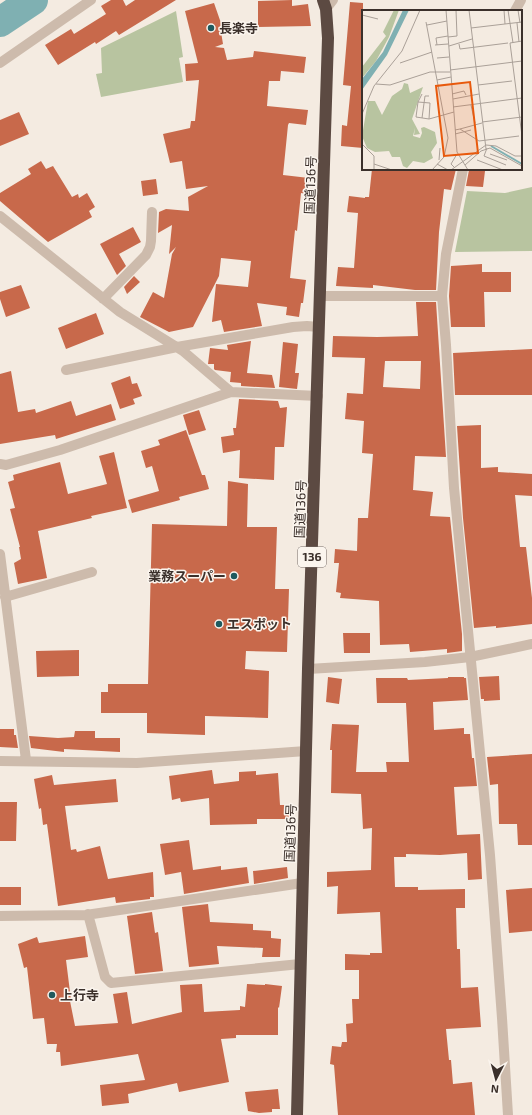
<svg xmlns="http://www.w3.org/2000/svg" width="532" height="1115" viewBox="0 0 532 1115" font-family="'Exo 2','Noto Sans JP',sans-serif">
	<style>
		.green { fill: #b8c4a0 }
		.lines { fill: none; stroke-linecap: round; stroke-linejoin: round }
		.river { stroke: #7fb0b2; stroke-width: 30 }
		.building { fill: #c8694b; fill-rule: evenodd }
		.street { stroke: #cdbbac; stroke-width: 10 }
		.highway { stroke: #5c4a42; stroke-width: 12 }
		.poi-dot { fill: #1f5a5e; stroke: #fbf5ee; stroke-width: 1.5 }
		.labels { text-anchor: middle; stroke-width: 3; stroke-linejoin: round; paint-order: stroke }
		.shield { fill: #fbf5ee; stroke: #756b66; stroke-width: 1 }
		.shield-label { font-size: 12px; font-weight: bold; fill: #3b302b }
		.poi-label { font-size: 13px; font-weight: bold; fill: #3b302b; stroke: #fbf5ee; text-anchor: start }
		.street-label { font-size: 13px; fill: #3b302b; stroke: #fbf5ee }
		.inset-river { fill: none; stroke: #7fb0b2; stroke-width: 2 }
		.inset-road { fill: none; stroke: #aaa098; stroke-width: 1 }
		.view { fill: #e8590c; fill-opacity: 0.15; stroke: #e8590c; stroke-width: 2 }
		.inset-edge { fill: none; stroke: #3b302b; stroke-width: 2 }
	</style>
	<rect width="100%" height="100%" fill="#f4ebe1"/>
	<path class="green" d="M176,11L183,57L179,58L183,82L101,97L96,74L102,73L101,48Z
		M532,187V251L455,252L467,191L505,193Z"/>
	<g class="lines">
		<path class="river" d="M0,22L33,0"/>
	</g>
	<path class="building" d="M111,0H123L126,6L135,0H176L119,35L116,31L96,44L95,42L58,65L45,45L71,29L74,34L106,14L101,6Z
		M292,0V6L308,4L311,26L258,27V1Z
		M350,2L363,3V148L341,146L342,125L347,126L351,86L343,85Z
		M214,3L222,26H220L223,44L215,47L224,48L227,60L253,57L254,51L306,57L304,73L281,71L280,81H269L267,106L308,110L306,125L289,123L288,125L283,175L309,178L307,194L301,193L297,231L295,230L290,278L306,280L303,303H301L299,317L286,315L287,307L257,303L262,326L224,332L221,320L212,322L216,284L248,287L251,261L221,258L219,276L193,327L169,332L140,317L153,292L164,298L172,254L176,247L169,254L172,225L158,233L159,212L166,209L189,211L188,197L208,186L186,189L182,161L170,163L163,134L190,128L191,121H195L199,80L186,81L185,64L198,63L185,11Z
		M19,112L29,134L0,146V120Z
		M41,161L46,169L53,166L72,197L78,194L79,198L87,193L95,207L89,211L92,217L48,242L0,201V193L31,174L28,169Z
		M372,169H456L451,190L444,189L439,232L436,290H415L373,285V288L336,286L338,267L354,268L358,213L347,212L349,196L365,198V197H369Z
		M469,170L485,171L483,187L466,186Z
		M156,179L158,194L143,196L141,181Z
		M133,227L141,242L119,254L126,266L117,275L100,244Z
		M482,264V272H511V292H484L485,327H451L449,296L451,266Z
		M134,276L140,282L127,294L124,287Z
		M21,285L30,308L6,317L0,299V292Z
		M416,302H436L446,457L415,456L413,490L433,492L430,516L450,517L462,634V651L447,653V649L410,652L409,644L380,645L379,601L340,598L341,593L336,592L339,563H334L335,549L357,551L358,518H368L373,454L362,453L364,421L345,419L347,393L363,394L365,358L332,357L333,336L377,337L418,336ZM385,361H421L420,389L383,387Z
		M96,313L104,334L66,349L58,328Z
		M251,341L247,373L272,375L275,388L241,386V383L230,382L231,372L215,370L214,369V364H208L210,348L228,350L227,345Z
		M283,342L298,344L295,373H299L297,389L279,387Z
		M532,349V395H455L453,353Z
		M11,371L18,412L35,409L36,413L71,401L76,416L111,404L116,420L56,439L55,435L0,444V374Z
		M130,376L132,384L137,383L142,396L133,399L135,404L120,409L111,383Z
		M239,399L278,401L280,408L287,407L284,447H275L274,480L239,478L240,450L223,453L221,437L234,435L233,428H236Z
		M199,410L206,430L189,435L183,415Z
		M481,425V468L498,467V472L532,474V496L515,495L520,547H526L532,598V624L496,628V626L474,628L463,518L457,426Z
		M186,430L202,475H205L209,489L179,497L180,500L132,513L128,500L159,491L152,466L146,468L141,451L160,445L158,440Z
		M114,452L127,508L91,516L92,518L38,531L47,578L18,584L14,563L21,559L19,547H20L10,509L15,508L8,482L14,480L13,475L60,462L68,494L107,484L99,456Z
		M228,481L248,484L247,527H277L275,589H289L287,652L246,651L245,669L269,671L268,718L205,716V735L147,733V713H101V692H108V684H148L152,524L227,526Z
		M343,633H370V653H344Z
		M79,650V676L37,677L36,651Z
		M499,676L500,700L484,701V699H481L479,677Z
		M328,677L342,679L339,704L326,702Z
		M448,677H464V678H466L468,700L433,702L434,730L464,728V734H470L472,758H474L477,786L454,787L457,835L480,834L482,879L468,880L467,853L440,855L406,854V857H394L395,887H418V890L465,889V908H456L457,949H460L461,988L478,987L481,1027L446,1029L449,1060H451L453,1084L472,1082L475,1115H338L334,1065L330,1064L332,1046L341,1047L342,1042H347L346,1024L353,1023L352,999H359V970H345V954L370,955V953H382L380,912L337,914L338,886L327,887V872L371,870L372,828L363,829L361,794L331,793L332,750H330L332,724L359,725L356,772H387L386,762H409L406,703H377L376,678H407L408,680L448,678Z
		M0,729H14V735H16L18,748L0,747Z
		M75,731H95V738H120V752L64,749V752L31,748L29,736L58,738L74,737Z
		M532,754V845H518L517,824H499L498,784L490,785L487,757Z
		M212,770L214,784L239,781V772L256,771V775L278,773L280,805H290L291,819H257V824L210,825L209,798L181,802L180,798L172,800L169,776Z
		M52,775L54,785L116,779L118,802L65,806L71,850L76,849L77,852L100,846L108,879L153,872L154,897H150V899L116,903L115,897L58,906L47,824L43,825L41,808L39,809L34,779Z
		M0,802H17L16,841H0Z
		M189,840L193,870L221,866V870L247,867L249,883L184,894L181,872L165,875L160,844Z
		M287,867L288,878L254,884L253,871Z
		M0,887H21V905H0Z
		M532,888V931L509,933L506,890Z
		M208,904L210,922L253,924V930L271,931V938L281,939L280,957H262L263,948L217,946L219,964L189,967L182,907Z
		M152,912L155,933L158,932L163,971L135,974L127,916Z
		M85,936L88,957L66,960L71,1000L70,1001L75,1026L118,1023L113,994L127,992L132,1024L182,1012L180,985L202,984L204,1012L240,1010V1006L245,1007L247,984L265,985V984L282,986L279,1008L278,1007V1035H236V1038L221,1039L229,1082L179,1092L177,1083L128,1094L129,1103L102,1106L100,1085L145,1080L138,1054L61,1066L60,1052H56L57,1044H47L44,1018L33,1019L27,967L24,968L18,944L37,937L39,943Z
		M278,1089L280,1109H272V1112L259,1113L248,1111L245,1092Z"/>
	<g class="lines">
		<path class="street" d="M326,9L333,0
			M515,11L521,0
			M0,63L91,0
			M463,169L446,254L442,296L446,345L454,488L490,855L502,1018L508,1115
			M0,216L120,312L183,351L231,392L318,396
			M320,296H442
			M103,299L146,255L150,247L151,241L152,212
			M66,370L177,347L293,327L307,326L319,327
			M0,464L6,465L60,450L231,392
			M0,554L26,760
			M5,597L92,572
			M308,669L425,662L470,657L532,644
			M0,761L137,763L306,751
			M88,914L105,977L111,983L300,964
			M0,916L86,915L302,883"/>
		<path class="highway" d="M297,1115L308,669L328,38L326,9L323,0"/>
	</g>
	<g class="poi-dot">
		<circle cx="211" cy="28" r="4"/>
		<circle cx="234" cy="576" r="4"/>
		<circle cx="219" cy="624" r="4"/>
		<circle cx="52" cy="995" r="4"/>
	</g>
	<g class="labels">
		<rect class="shield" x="298" y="547" width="28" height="20" rx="3"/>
		<g class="shield-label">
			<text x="312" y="561">136</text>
		</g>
		<g class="poi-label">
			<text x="219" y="33">長楽寺</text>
			<text x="226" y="581" text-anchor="end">業務スーパー</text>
			<text x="227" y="629">エスポット</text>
			<text x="60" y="1000">上行寺</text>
		</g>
		<g class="street-label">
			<text transform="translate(310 185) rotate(-88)" y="5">国道136号</text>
			<text transform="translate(300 509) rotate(-88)" y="5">国道136号</text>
			<text transform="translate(290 833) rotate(-88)" y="5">国道136号</text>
		</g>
	</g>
	<g transform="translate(362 10)">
		<rect width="160" height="160" fill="#f4ebe1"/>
		<path d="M32,0H37L27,27L14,51L0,68V57L24,26L21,22ZM42,73L46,74L48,83L61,77L50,109L58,124L52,125L53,118L51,126L58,128L60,123L59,118L62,117L73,122L75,133L69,142L71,148L62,153L51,151L45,158L41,156L38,147H30L27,141L13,142L5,138L0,126L6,91H13L20,105L30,86L40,79Z" fill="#b8c4a0"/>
		<path d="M41,0H47L25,45L0,80V69L21,42Z" fill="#7fb0b2"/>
		<path class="inset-river" d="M129,136L160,154"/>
		<path class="inset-road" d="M84,0L95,142L106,160M107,0L124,139M142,0L143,14M146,0L151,33M156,0L158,13M0,5L16,9M64,12L86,128L82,147L70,160M155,13L157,32M65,15L85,11M109,18L160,12M86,27L95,26L94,0M160,31L148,33L160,126M97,34L98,39L146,33M73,35L86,34M75,35L74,28L86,26M87,36L110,29M75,48L87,47M38,53L70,42M88,60L160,51M75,70L89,67M14,74L28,75L68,62H88M116,75L150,71M60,84L56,92L54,107L67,109L92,102M90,84L102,81L104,85M91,89L117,84M56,92L68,93L67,109M109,95L113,113M91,97L160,88M0,104L12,76L40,41L58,0M60,108L63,86H67M120,112L160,107M98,119L120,113M93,120L98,119L117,131L157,126M93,124L109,120M0,134L12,146V160M125,138L122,146L144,155M128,144L145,150M77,150L78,138M115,150L141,160M12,154L30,160M75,154L86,160M103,155L119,141L128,138L160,156M92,157L89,154L95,144M89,160L124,135L134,136L153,146H160"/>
		<path class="view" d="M108,72L116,143L82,146L74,76Z"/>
		<rect width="160" height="160" class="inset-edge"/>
	</g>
	<g transform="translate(496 1079) rotate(186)" stroke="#fbf5ee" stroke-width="3" paint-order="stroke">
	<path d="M0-3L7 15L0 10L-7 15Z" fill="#3b302b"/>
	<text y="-6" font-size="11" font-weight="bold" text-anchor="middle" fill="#3b302b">N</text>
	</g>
</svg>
